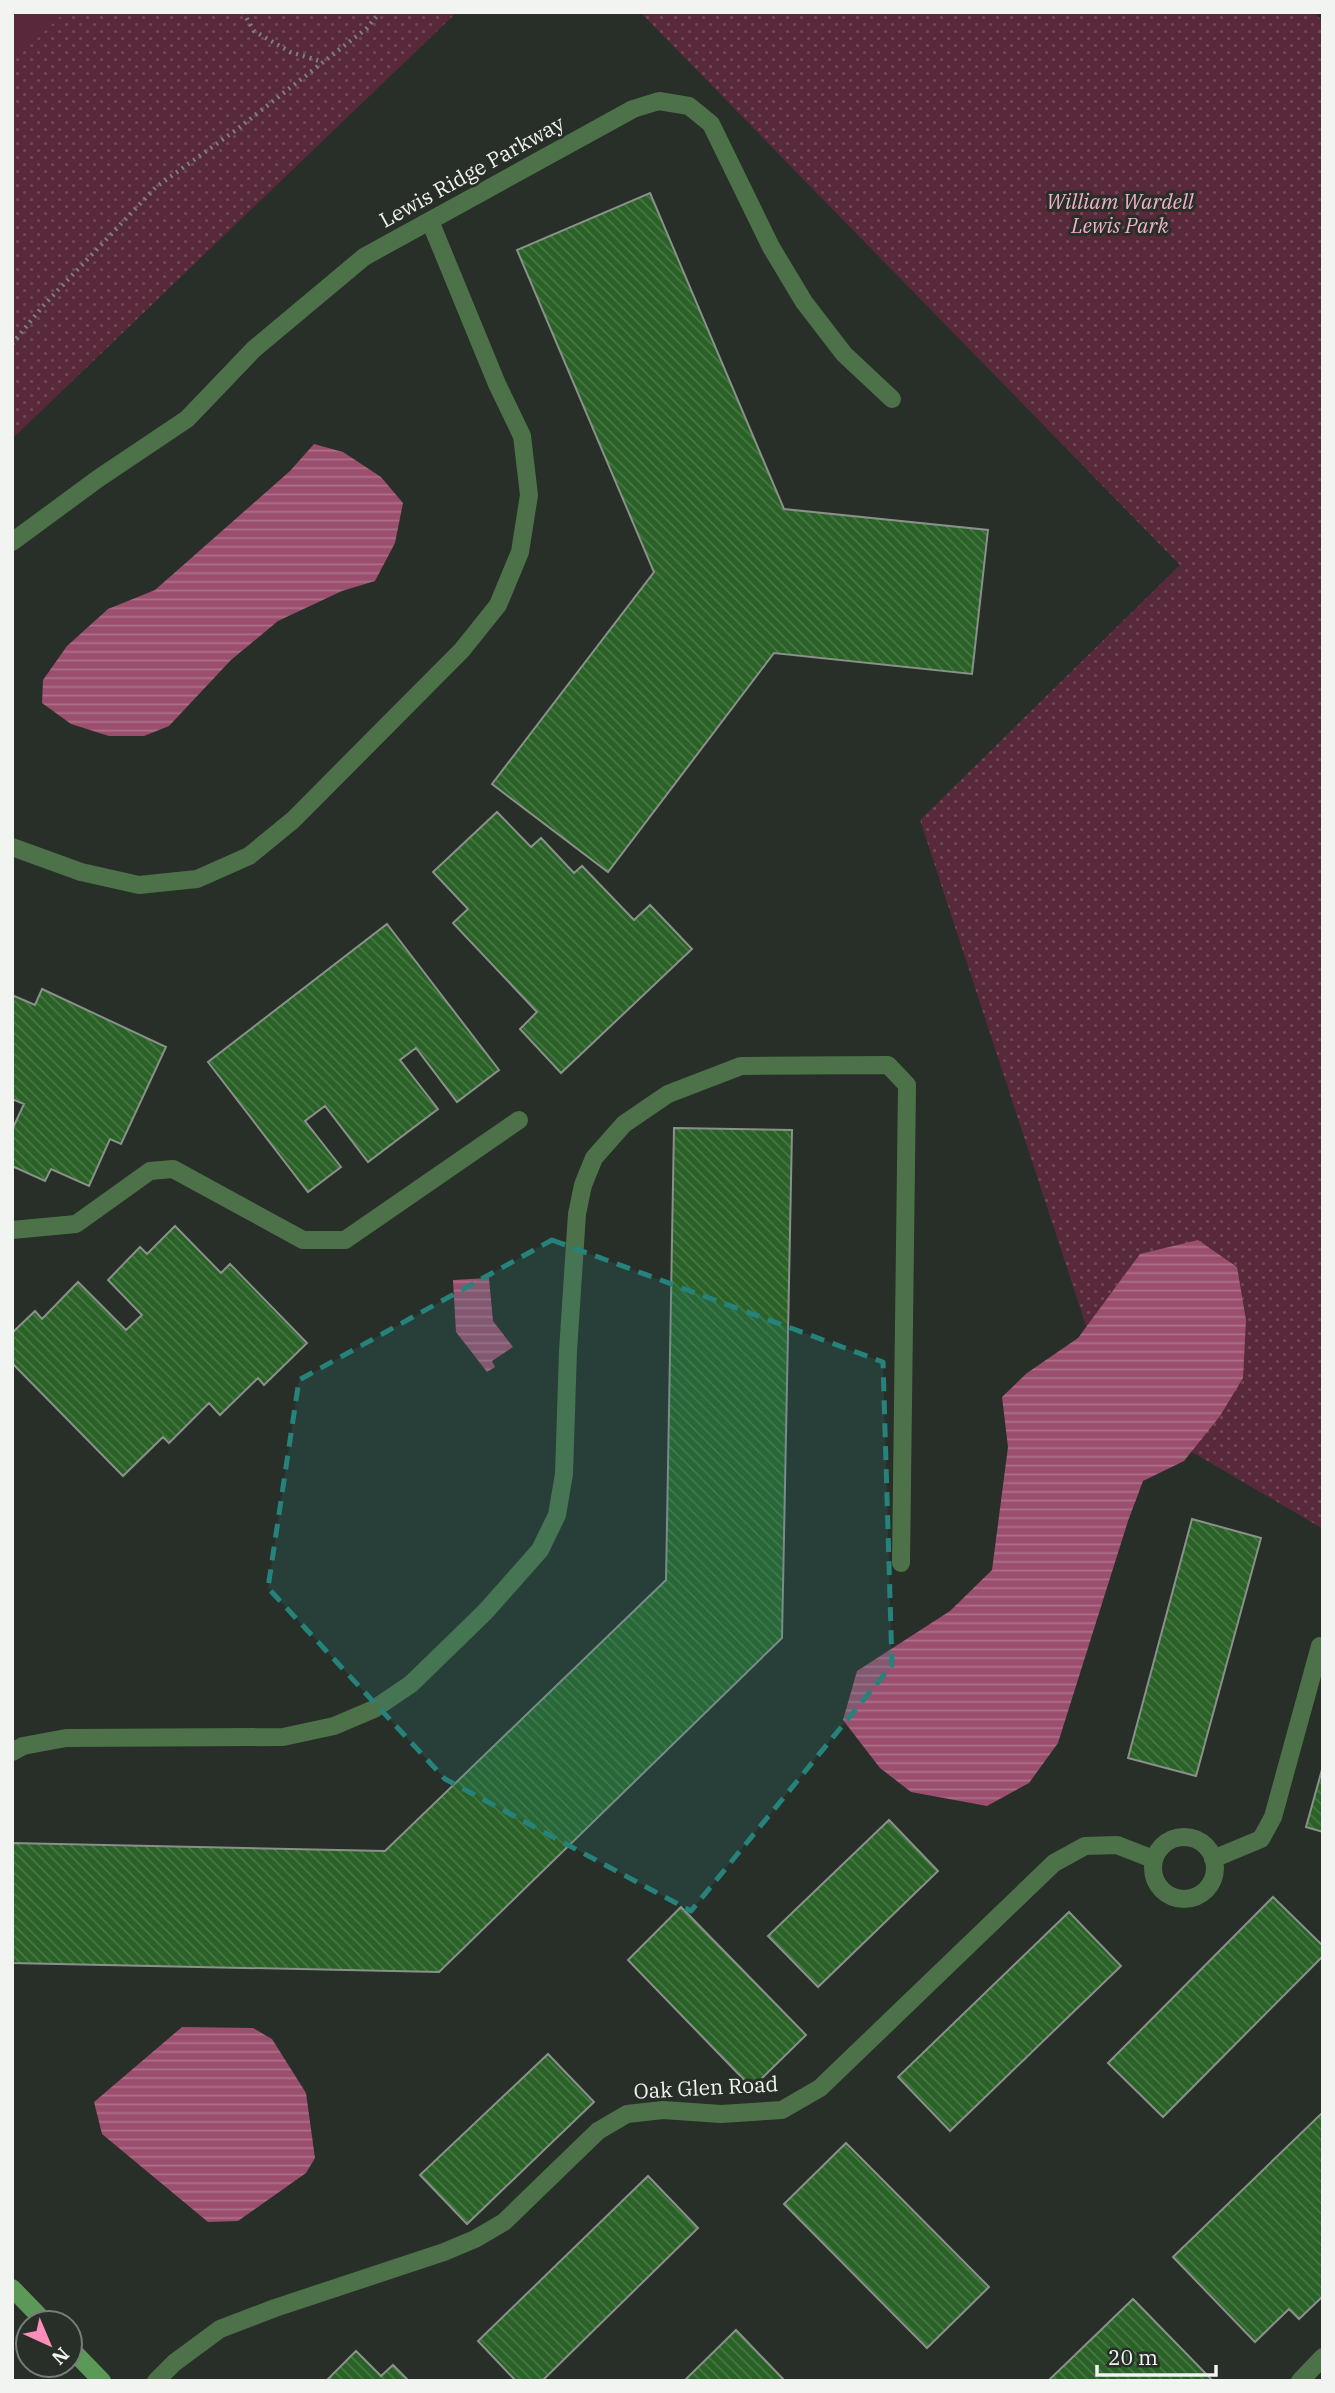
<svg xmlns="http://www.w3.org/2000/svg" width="1335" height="2393" viewBox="0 0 1335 2393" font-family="'IBM Plex Serif',serif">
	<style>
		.park { fill: url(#park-dots) }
		.garden { fill: #58293b }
		.water { fill: url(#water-rules) }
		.building { fill: url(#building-back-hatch); stroke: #8a918a; stroke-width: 2 }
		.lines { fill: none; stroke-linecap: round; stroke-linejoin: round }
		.path { stroke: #7b807b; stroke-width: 4.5; stroke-dasharray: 2 5; stroke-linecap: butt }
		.lane { stroke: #4d7249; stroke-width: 18 }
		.street { stroke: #4d7249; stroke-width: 18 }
		.secondary { stroke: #5c9958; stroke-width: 18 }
		.marked { fill: #26837b; fill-opacity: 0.2; stroke: #26837b; stroke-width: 5; stroke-dasharray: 14 9; stroke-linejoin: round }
		.labels { text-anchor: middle; stroke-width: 6; stroke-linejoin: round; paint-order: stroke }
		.street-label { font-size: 21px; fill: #f1f4f0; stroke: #282e28 }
		.park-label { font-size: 21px; font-style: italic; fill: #f2b0c8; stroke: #282e28 }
	</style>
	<defs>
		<pattern id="park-dots" width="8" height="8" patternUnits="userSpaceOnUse" patternTransform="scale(1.75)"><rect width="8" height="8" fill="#58293b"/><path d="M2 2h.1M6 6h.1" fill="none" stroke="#704958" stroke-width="1.8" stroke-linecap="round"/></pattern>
		<pattern id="water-rules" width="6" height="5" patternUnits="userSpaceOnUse" patternTransform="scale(1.75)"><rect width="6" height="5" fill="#9b4e6d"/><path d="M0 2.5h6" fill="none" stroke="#ae7189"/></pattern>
		<pattern id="building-back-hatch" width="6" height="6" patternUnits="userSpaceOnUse" patternTransform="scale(1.75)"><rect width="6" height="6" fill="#296126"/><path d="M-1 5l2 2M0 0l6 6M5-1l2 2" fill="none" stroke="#487846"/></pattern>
	</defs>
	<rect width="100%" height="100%" fill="#282e28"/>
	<path class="park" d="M12,12H457L12,439Z
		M640,12H1314L1323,22V1529L1112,1405L920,820L1180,565Z"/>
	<path class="garden" d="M12,12H65L12,63Z"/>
	<path class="water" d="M314,444L343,452L381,477L403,503L395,543L375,581L342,591L278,621L231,660L169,726L144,736H109L71,724L42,703L43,680L67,646L108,609L155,590L290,471Z
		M1198,1240L1237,1267L1246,1320L1243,1378L1220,1416L1184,1461L1143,1481L1128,1521L1058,1743L1029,1783L987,1806L911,1792L880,1768L843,1720L857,1671L950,1611L992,1570L1008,1447L1002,1397L1027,1373L1078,1338L1140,1254Z
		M489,1278L493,1321L513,1347L492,1361L495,1367L487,1372L456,1332L453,1280Z
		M182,2027L253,2028L272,2039L306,2093L315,2158L306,2173L238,2221L208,2222L102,2134L94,2102Z"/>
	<path class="building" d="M650,193L784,509L988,530L972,674L774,653L608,872L492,784L654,572L517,250Z
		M497,812L531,847L541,838L574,873L582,866L634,920L650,905L692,949L561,1073L520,1029L537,1012L453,923L468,909L433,872Z
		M387,924L499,1070L457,1102L416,1048L400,1060L438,1109L368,1162L325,1106L305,1121L341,1167L308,1192L208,1062Z
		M42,989L166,1047L121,1144L110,1139L89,1186L51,1169L45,1181L12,1166V1130L24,1104L12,1099V995L35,1005Z
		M674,1128L792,1130L782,1638L439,1972L12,1963V1843L385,1851L666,1580Z
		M175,1226L221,1273L230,1264L307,1343L264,1385L258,1378L220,1415L209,1403L169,1443L163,1437L123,1476L12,1363V1333L35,1311L42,1319L78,1282L126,1330L142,1315L108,1280L140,1247L147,1254Z
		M1192,1519L1261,1538L1196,1776L1128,1758Z
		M1323,1766V1832L1306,1827Z
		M889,1820L938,1871L818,1987L768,1936Z
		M1273,1897L1323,1946V1956L1163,2117L1108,2063Z
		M681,1907L806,2035L752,2088L628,1960Z
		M1069,1912L1121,1966L950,2131L898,2077Z
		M548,2054L594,2102L467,2224L420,2175Z
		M1323,2112V2296L1299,2319L1289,2309L1255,2342L1173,2257Z
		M846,2143L989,2287L927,2348L784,2204Z
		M648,2176L698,2228L542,2381H516L478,2341Z
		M1133,2299L1213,2381H1048Z
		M736,2330L785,2381H684Z
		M356,2351L381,2376L393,2365L409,2381H326Z"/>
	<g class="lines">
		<path class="path" d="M243,12L254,31L290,52L323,62
			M12,344L43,306L156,187L236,130L367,28L380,12"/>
		<path class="lane" d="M12,847L81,872L139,885L197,879L249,856L293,820L462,650L498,605L520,552L529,495L522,436L497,384L430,221
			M12,1230L76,1224L150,1171L173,1169L303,1240H345L519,1120
			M12,1752L23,1746L66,1738L283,1737L334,1726L374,1709L411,1684L485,1612L540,1550L557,1515L564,1474L568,1351L577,1214L583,1185L594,1158L624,1124L668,1094L741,1066L888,1065L907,1085L901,1563
			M1153 1868a31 31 0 1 1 62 0a31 31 0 1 1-62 0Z
			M1213,1859L1261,1839L1273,1817L1320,1646
			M1300,2381L1323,2357"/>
		<path class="street" d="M12,542L99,478L187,419L254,349L364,257L633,109L659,101L689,106L711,124L771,247L804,302L844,354L892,399
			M156,2381L174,2363L220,2329L275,2308L444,2252L475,2239L504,2222L598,2131L627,2114L663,2110L721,2114L782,2110L820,2088L1054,1863L1085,1846L1117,1845L1153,1859"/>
		<path class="secondary" d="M12,2288L46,2323
			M70,2348L102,2381"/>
	</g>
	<path class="marked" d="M552,1240L883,1362L892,1665L691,1911L445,1779L268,1588L299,1380Z"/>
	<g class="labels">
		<g class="street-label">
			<text transform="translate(472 172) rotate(-29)" y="7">Lewis Ridge Parkway</text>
			<text transform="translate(706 2088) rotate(-3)" y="7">Oak Glen Road</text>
		</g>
		<g class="park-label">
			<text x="1120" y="209">William Wardell<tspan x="1120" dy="24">Lewis Park</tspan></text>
		</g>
	</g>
	<rect width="1335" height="2393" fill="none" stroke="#f1f4f0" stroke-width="28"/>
	<g transform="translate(49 2344) rotate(136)"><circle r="33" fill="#282e28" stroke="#787d78" stroke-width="2"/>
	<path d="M0-5L12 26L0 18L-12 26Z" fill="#ff8eba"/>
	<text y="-10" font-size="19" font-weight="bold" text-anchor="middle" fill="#f1f4f0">N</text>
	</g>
	<path d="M1097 2365v10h119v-10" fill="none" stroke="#f1f4f0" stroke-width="3.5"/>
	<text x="1108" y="2365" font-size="21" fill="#f1f4f0" stroke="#282e28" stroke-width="5" paint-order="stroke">20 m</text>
</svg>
